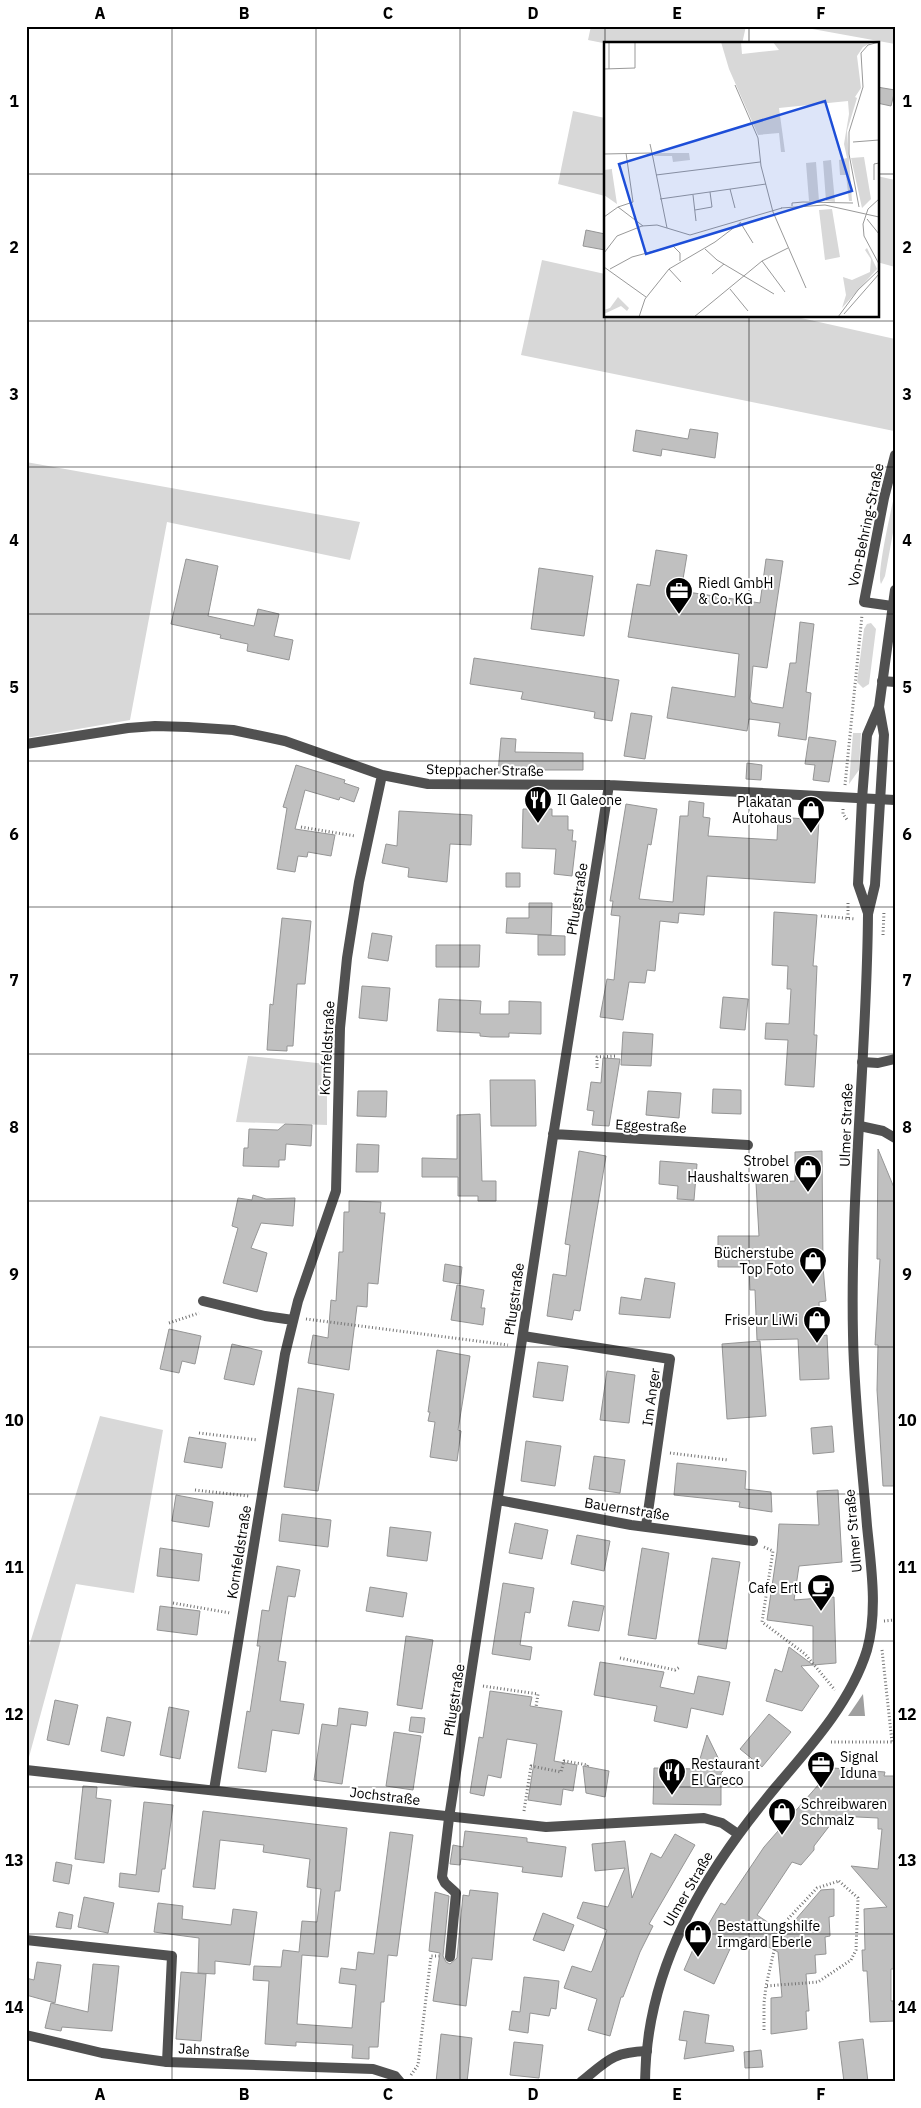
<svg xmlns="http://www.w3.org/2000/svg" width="921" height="2108" viewBox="0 0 921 2108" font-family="'IBM Plex Sans',sans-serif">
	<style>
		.green { fill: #d8d8d8 }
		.water { fill: #9f9f9f }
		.building { fill: #c0c0c0; stroke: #959595 }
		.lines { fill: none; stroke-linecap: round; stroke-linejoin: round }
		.path { stroke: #737373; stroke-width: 3; stroke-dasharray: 1 2.5; stroke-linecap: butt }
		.service { stroke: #515151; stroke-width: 10 }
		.minor { stroke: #515151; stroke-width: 10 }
		.tertiary { stroke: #515151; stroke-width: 10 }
		.grid { fill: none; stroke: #000; stroke-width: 1; stroke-opacity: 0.55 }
		.labels { text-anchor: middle; stroke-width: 4; stroke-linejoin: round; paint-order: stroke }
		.street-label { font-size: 14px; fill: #000; stroke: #fff }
		.poi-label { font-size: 14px; fill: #000; stroke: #fff; text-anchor: start }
		.inset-road { fill: none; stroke: #999; stroke-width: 1 }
		.view { fill: #1d4ed8; fill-opacity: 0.15; stroke: #1d4ed8; stroke-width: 2.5 }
		.inset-edge { fill: none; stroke: #000; stroke-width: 2.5 }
		.neatline { fill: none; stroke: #000; stroke-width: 2 }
		.grid-label { font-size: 16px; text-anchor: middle; font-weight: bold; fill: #000 }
	</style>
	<rect width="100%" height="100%" fill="#fff"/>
	<path class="green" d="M591,26H746L742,44H608L588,40Z
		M796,26H895V44Z
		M573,111L605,118V196L558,184Z
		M877,176L895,180V267L877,262Z
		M542,260L605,274V316H792L895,339L894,431L521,355Z
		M26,462L360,522L350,560L167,522L130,720L26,738Z
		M895,492V522L885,576L881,584C876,574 892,507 895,492Z
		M871,623L876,629L869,684L863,688L857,682L864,629L867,624Z
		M853,733H861L859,770L849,784Z
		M248,1056L327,1064V1125L236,1122Z
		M100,1416L163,1430L134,1593L76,1584L29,1757H26V1656Z"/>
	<path class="water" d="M863,1694L865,1716H848Z"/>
	<path class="building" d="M877,87L895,90L891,106L877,103Z
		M586,230L605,234V250L583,246Z
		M690,429L718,433L715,458L662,449L661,456L633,451L636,430L688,439Z
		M656,550L687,555L681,591L760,603L766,559L783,561L767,668L753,666L750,699L752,703L783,708L790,663H796L800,622L814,624L806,692L811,693L806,740L778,736L780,723L749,719L747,731L667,718L672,687L735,697L739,654L628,637L637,584L650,586Z
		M186,559L218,566L208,616L254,626L258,609L279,614L274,636L293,640L289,660L247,651L248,644L220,638L221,635L171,624Z
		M539,568L593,576L584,636L531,629Z
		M474,658L619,680L612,721L594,718L595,712L521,699L523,692L470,684Z
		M631,713L652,716L645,759L624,756Z
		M809,737L836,741L829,782L813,780L815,765L805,764Z
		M501,738L516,739L515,752L583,753V770H514L513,774L498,773Z
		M747,763L762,765L761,780L746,779Z
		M296,765L345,780L344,783L359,788L354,802L340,797L339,800L305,790L295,829L335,835L331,856L308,852L307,857L298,856L295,872L277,869L287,808L283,807Z
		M689,801L704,803L703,817L710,818L708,836L777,840L778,817L819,820L815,883L707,876L704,915L679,913L678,923L660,921L655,971L647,970L645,983L629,982L623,1020L600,1017L607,979L614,980L620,916L611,915L613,901H610L626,804L657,809L651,845L648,844L639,899L673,902L680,816H688Z
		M523,809H552V816H568V830H573L572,841H576L572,876L554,874L556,849L522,848Z
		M399,811L472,815L471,845L450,844L447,882L408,877L409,868L382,863L386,844L397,846Z
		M506,873H520V887H506Z
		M529,903H552L551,935L506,933L507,918H529Z
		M774,912L817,915L813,966H817L814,1035H817L814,1087L785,1085L788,1040L765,1039L766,1023L789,1024L791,989H787L788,966L772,965Z
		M282,918L311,921L305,984H297L293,1046H287V1051L267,1050L270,1004L273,1005Z
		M372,933L392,936L388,961L368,958Z
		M538,935L565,936V955H538Z
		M436,945H480L479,967H436Z
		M362,986L390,988L387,1021L359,1018Z
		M723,997L748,999L745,1030L720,1028Z
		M439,999L481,1001L480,1014H509V1001L541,1002V1034L509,1033V1037H491L480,1036V1033L437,1031Z
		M623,1032L653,1034L651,1066L621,1065Z
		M603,1058L620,1059L609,1126L592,1125L594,1111L587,1110L591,1082L601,1083Z
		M490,1080H535L536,1126H491Z
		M713,1089L741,1090V1114L712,1113Z
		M358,1091H387L386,1117L357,1116Z
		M648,1091L681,1093L679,1118L646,1115Z
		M480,1114L482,1181H496V1201H478V1196H458V1177H422V1158L457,1159V1115Z
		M285,1124L312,1125L311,1146L286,1144L285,1160H279V1167L243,1166L244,1148H248L249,1129L278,1130Z
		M357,1144L379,1145L378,1172H356Z
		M878,1149L895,1190V1486H883L877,1390L878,1345H875L880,1259H877Z
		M579,1151L606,1156L580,1311L574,1310L572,1320L547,1316L553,1274L566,1276L570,1245L565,1244Z
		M822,1151L823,1267L826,1301L819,1302L820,1336L827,1335L829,1379L800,1380L798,1339L757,1340L755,1290H750L749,1267H718V1236H759L756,1183L795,1181V1152Z
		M660,1161L697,1164L694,1200L677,1199L678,1186L659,1184Z
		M253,1195L266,1199L295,1198L293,1226L261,1223L251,1248L267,1253L257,1292L223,1283L238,1228L232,1226L238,1198L252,1200Z
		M349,1201L381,1202L380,1213H385L378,1284L368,1283L367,1307L357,1306L349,1370L308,1363L313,1335L328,1338L331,1300L336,1301L339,1252H343L344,1212H349Z
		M445,1264L462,1267L460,1284L443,1281Z
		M645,1278L675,1283L670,1318L619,1314L621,1297L641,1300Z
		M457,1285L484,1290L481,1308H485L483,1325L451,1320Z
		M169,1329L201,1336L195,1364L182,1361L179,1373L160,1369Z
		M760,1341L766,1416L727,1419L722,1344Z
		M232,1344L262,1351L254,1385L224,1379Z
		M437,1350L470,1356L458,1430L461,1431L457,1461L430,1457L435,1422L428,1421L430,1412H428Z
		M538,1362L568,1366L563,1401L533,1397Z
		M607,1371L635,1375L629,1423L600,1420Z
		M298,1388L334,1394L318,1491L284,1487Z
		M832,1426L834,1452L813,1454L811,1428Z
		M189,1437L226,1443L222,1468L184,1462Z
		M526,1441L561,1446L555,1486L521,1481Z
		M594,1456L625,1460L620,1493L589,1489Z
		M677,1463L746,1471L745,1489L771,1492L772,1512L739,1507L740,1502L674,1495Z
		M838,1490L842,1562L799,1566L794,1600L834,1597L836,1663L813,1665V1626L767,1620L777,1552L779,1524L819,1525L817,1491Z
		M176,1495L213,1502L209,1527L172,1521Z
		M282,1514L331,1520L328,1547L279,1541Z
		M515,1523L548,1530L542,1559L509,1553Z
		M390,1527L431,1532L427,1561L387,1556Z
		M577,1535L610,1541L604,1571L571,1564Z
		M160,1548L202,1554L199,1581L157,1576Z
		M642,1548L669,1553L656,1639L628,1635Z
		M712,1558L740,1562L726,1649L698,1644Z
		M277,1566L300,1570L295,1597L288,1596L278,1661L286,1662L280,1701L304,1704L299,1734L272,1730L266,1772L238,1768L247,1711L250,1712L260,1646H257L262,1610L269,1611Z
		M503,1583L534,1588L530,1613L525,1612L520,1645L532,1647L530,1660L492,1654Z
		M370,1587L407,1593L403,1617L366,1611Z
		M573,1601L604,1606L599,1631L568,1626Z
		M160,1606L200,1611L197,1635L157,1630Z
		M406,1636L433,1640L422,1709L397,1705Z
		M789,1647L813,1665L801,1666L819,1686L802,1711L766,1701L775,1669L782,1672Z
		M600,1662L664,1672L660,1687L694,1694L698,1676L730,1682L723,1715L691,1708L687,1728L654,1721L657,1706L594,1695Z
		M490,1691L532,1697L530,1706L562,1711L554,1761L577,1765L573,1791L563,1789L561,1805L528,1800L537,1744L507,1739L501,1778L488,1775L484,1796L470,1793L479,1737L483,1738Z
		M55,1700L78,1705L69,1745L47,1740Z
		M169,1707L189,1711L180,1759L160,1755Z
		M339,1708L368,1712L366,1726L351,1724L342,1784L314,1780L322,1724L337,1726Z
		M769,1714L791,1732L762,1767L740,1749Z
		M107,1717L131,1722L124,1756L101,1751Z
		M411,1717L425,1718L423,1733L409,1731Z
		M394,1732L421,1736L413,1790L386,1786Z
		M707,1735L724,1770L721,1773V1805L653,1804L654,1768L697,1769Z
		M583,1766L609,1771L605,1797L586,1793Z
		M833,1768L885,1772L884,1776H895V1969H891V2001H895V2021L870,2022L867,1971H863L862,1950H865L864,1909L887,1907L851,1866L878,1869L882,1829H878V1818L837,1816L814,1846V1850L801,1865L792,1862L757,1915L775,1927L790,1926L821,1890L834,1889V1916L829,1917L830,1936L825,1937L826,1954L815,1955L816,1973L806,1974L809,2011H806L807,2029L771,2034V1998L782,1997L778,1952L754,1939L750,1946L735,1938L714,1984L684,1970L698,1938L700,1939L721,1903L725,1905L764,1847Z
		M83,1786L97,1787L96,1798L111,1800L104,1863L75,1859Z
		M144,1802L173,1805L165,1869H162L159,1892L119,1887L120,1873L136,1875Z
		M203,1811L347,1828L340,1891H335L328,1957L302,1955L297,2024L352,2028L356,1985L339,1983L341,1968L356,1970L358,1952L374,1954L390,1832L413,1835L397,1956L388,1955L384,2002H381L378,2047H369V2059L352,2058L353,2045L296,2042V2046L265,2044L269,1981L253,1980L254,1966L281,1967L283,1950L299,1952L302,1921L317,1922L321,1889L307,1887L310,1859L263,1852L264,1845L220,1840L215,1889L193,1887Z
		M465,1831L527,1838V1842L566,1847L562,1877L522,1872L523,1867L461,1859L460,1865L450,1864L453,1845L463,1847Z
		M675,1834L695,1845L649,1924L653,1926L640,1952L623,1997H621L610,2036L588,2030L597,1999L564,1988L572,1966L591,1972L592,1971L607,1930L577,1918L583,1902L608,1907L625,1868L595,1871L592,1844L625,1841L632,1898L651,1853L661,1858Z
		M56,1862L72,1865L69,1884L53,1881Z
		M470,1890L498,1893L492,1960L472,1958L466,2006L433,2001L440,1953L429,1951L435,1892L449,1896L443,1956L446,1962L450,1964L457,1958L463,1895L469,1896Z
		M84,1897L114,1903L108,1933L78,1927Z
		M158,1903L183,1906L182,1919L231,1925L233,1909L257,1912L250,1965L215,1961V1974L198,1973L199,1938L154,1932Z
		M59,1912L73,1915L71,1929L56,1927Z
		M543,1913L574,1925L564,1951L533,1940Z
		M37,1962L61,1965L55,2003L26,1995V1978L34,1980Z
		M93,1964L119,1966L112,2031L62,2027L61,2031L45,2028L51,2003L88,2012Z
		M181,1972L206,1974L201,2041L176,2039Z
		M524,1977L559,1981L556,2009L551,2008L549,2016L530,2013L528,2033L509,2030L512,2011L520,2012Z
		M684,2011L709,2015L705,2043L733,2046L734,2051L684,2059L687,2041L679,2040Z
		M441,2034L472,2038L467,2082H436Z
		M863,2039L868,2082H844L839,2042Z
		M514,2042L543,2045L539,2078L510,2075Z
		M761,2050L763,2067L745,2068L744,2052Z"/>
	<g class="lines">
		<path class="path" d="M845,785L862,615
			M843,809V814L848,821
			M301,827L355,836
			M821,916L855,919
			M848,918V901
			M883,935L884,911
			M597,1068V1057L617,1056
			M306,1319L508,1345
			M169,1323L199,1313
			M199,1433L258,1440
			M670,1453L728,1460
			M195,1490L249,1496
			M764,1547L773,1551L762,1622L805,1654L835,1690
			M173,1603L230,1613
			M884,1621L895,1620
			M882,1650L892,1742
			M620,1658L675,1670L680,1667
			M483,1686L538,1694L536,1707
			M831,1742H895
			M524,1811L531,1766L561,1772L564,1761L588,1765L587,1767
			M839,1881L858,1898L856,1950L851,1960L818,1982L766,1986L778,1933L786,1921L817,1888Z
			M764,2030V2003L766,1986
			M411,2075L418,2065L431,1956H439"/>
		<path class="service" d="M882,681L895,682
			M862,1062L878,1063L895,1059
			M449,1818L442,1877L445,1883L456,1893L450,1957
			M26,1940L172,1956L167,2062"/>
		<path class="minor" d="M892,606L864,602L884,498L895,455
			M26,744L128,728L155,726L188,727L233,730L285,741L382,775L428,784L609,785L895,800
			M860,1126L883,1131L895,1138
			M553,1134L748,1145
			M203,1301L265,1316L293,1320
			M523,1336L670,1359L646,1526
			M498,1500L631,1525L753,1541
			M26,1770L546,1827L704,1818L722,1823L738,1834
			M214,1790L285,1354L298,1301L336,1191L340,1028L347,958L359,882L382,775
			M449,1818L552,1143L609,785
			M26,2035L102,2053L167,2062L373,2069L395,2076L400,2082
			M581,2082C607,2061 612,2052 647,2051"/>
		<path class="tertiary" d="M868,913L858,884L862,799L867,735L879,707L895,590
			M645,2082C646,1967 704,1873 775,1788C810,1747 851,1702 867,1650C878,1611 871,1566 867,1526C862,1463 854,1399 853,1335C850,1195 867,1054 868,914L875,885L884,735L879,707"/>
	</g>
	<path class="grid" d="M172,26V2082M316,26V2082M460,26V2082M605,26V44M749,26V44M26,174H605M877,174H895M605,316V2082M749,316V2082M26,321H895M26,467H895M26,614H895M26,761H895M26,907H895M26,1054H895M26,1201H895M26,1347H895M26,1494H895M26,1641H895M26,1787H895M26,1934H895"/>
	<defs>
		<symbol id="office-pin" viewBox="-11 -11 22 30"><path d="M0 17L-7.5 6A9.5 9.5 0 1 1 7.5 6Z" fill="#000" stroke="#fff"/><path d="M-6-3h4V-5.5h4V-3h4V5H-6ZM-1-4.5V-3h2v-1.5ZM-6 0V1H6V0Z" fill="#fff"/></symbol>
		<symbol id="restaurant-pin" viewBox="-11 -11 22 30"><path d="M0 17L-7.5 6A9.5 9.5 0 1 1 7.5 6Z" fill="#000" stroke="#fff"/><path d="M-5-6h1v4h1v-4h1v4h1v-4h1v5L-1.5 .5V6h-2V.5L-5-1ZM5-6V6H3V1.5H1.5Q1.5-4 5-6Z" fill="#fff"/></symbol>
		<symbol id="shop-pin" viewBox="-11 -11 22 30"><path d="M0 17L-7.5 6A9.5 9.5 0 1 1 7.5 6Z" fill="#000" stroke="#fff"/><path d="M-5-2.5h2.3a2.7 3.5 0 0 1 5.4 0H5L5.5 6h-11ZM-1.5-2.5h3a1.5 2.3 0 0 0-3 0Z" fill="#fff"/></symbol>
		<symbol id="cafe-pin" viewBox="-11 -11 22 30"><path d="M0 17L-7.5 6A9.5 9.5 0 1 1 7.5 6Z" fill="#000" stroke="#fff"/><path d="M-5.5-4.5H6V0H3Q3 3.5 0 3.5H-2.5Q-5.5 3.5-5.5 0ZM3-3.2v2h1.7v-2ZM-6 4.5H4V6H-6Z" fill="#fff"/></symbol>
	</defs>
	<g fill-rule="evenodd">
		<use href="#office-pin" x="663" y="575" width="32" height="43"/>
		<use href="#restaurant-pin" x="522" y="784" width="32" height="43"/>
		<use href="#shop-pin" x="795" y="794" width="32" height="43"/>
		<use href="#shop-pin" x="792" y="1153" width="32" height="43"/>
		<use href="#shop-pin" x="797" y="1245" width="32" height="43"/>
		<use href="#shop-pin" x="801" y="1304" width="32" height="43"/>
		<use href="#cafe-pin" x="805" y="1572" width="32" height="43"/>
		<use href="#office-pin" x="805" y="1749" width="32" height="43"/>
		<use href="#restaurant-pin" x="656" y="1756" width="32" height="43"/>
		<use href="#shop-pin" x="766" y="1796" width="32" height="43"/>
		<use href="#shop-pin" x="682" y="1918" width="32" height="43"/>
	</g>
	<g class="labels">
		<g class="street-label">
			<text transform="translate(866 525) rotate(-78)" y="5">Von-Behring-Straße</text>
			<text transform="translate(485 770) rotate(1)" y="5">Steppacher Straße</text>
			<text transform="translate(577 899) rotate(-81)" y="5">Pflugstraße</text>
			<text transform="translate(327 1048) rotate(-87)" y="5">Kornfeldstraße</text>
			<text transform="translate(846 1125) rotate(-88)" y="5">Ulmer Straße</text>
			<text transform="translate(651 1126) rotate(3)" y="5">Eggestraße</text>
			<text transform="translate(514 1299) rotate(-82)" y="5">Pflugstraße</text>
			<text transform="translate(651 1397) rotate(-82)" y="5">Im Anger</text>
			<text transform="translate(627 1509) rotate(9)" y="5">Bauernstraße</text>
			<text transform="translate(853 1531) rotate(-95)" y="5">Ulmer Straße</text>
			<text transform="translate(239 1552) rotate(-81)" y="5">Kornfeldstraße</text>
			<text transform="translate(454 1700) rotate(-81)" y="5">Pflugstraße</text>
			<text transform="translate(385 1796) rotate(7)" y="5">Jochstraße</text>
			<text transform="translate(688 1889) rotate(-60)" y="5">Ulmer Straße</text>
			<text transform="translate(214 2050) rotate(3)" y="5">Jahnstraße</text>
		</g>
		<g class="poi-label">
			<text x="698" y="588">Riedl GmbH<tspan x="698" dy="16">&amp; Co. KG</tspan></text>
			<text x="557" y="805">Il Galeone</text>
			<text x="792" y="807" text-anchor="end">Plakatan<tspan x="792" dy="16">Autohaus</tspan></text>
			<text x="789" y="1166" text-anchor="end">Strobel<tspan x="789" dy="16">Haushaltswaren</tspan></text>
			<text x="794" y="1258" text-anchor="end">Bücherstube<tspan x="794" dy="16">Top Foto</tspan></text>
			<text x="798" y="1325" text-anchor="end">Friseur LiWi</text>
			<text x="802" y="1593" text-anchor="end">Cafe Ertl</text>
			<text x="840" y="1762">Signal<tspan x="840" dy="16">Iduna</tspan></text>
			<text x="691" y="1769">Restaurant<tspan x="691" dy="16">El Greco</tspan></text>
			<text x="801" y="1809">Schreibwaren<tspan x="801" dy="16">Schmalz</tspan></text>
			<text x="717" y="1931">Bestattungshilfe<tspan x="717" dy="16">Irmgard Eberle</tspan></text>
		</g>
	</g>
	<g transform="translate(604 42)">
		<rect width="275" height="275" fill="#fff"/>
		<path d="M117,0H137L138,12L175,8L169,0H269L259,5L253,14L257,46L251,55L253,56L243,89L248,159H245L242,133H236L235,118L243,116L240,102L245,72L244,59L175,66L181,110H177L175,91L154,93L125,27ZM49,111H85L86,118L69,120L68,114H50ZM260,115L267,157L258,166L247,116ZM227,118L231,160L222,159L219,119ZM212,120L215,159H205L202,121ZM8,127V129L13,162L0,153V128ZM228,167L236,215L221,218L215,168ZM263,206L273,227L238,266L242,253L239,235L248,238L266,230L267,217L261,208ZM14,255L25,266L23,269L17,264L0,272V268L6,266Z" fill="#d8d8d8"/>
		<path class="inset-road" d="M5,0V27M0,27L31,26V0M131,43L154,96L157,124L169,170L202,246M249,100L275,98M48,111L63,186M0,112L48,111L46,102M52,133L156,120M270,138V122L275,121M126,147L131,166M89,153L92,179M56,157L162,142M275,157L264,167L259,182L260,194L275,222M188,164V161L199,160L249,161M14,165L39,184M255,165L245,112V90L259,45L257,11L264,3L275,0M177,166L221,163L275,175M91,168L108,165L106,150M0,175L14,165L29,160L22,111M263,177L275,192M136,180L149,201M75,202L69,204L76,211V219M101,207L113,218L170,252M0,211L13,194L38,184L53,183L86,193L178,166M158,219L181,250M0,225L42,255M6,227L28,215L69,204M65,227L77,240M108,232L120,222M126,247L144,269M240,272L275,232M35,275L41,257L65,227L111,200L136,181M90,275L158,219L184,206M234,275L254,248L275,228"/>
		<path class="view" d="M221,59L248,149L42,212L15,122Z"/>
		<rect width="275" height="275" class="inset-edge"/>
	</g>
	<rect width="921" height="2108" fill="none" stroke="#ffffff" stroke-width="55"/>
	<rect x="28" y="28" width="866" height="2052" class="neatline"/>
	<g class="grid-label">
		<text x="100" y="19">A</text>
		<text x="244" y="19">B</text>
		<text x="388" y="19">C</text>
		<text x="533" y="19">D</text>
		<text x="677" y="19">E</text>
		<text x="821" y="19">F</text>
		<text x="14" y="107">1</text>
		<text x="907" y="107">1</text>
		<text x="14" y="253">2</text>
		<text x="907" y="253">2</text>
		<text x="14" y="400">3</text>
		<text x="907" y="400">3</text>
		<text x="14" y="546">4</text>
		<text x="907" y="546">4</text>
		<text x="14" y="693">5</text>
		<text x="907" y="693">5</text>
		<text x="14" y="840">6</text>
		<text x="907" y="840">6</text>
		<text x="14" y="986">7</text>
		<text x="907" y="986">7</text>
		<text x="14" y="1133">8</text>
		<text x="907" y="1133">8</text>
		<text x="14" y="1280">9</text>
		<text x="907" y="1280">9</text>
		<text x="14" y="1426">10</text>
		<text x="907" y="1426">10</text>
		<text x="14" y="1573">11</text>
		<text x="907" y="1573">11</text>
		<text x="14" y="1720">12</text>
		<text x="907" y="1720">12</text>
		<text x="14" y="1866">13</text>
		<text x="907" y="1866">13</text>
		<text x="14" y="2013">14</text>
		<text x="907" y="2013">14</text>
		<text x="100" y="2100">A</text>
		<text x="244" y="2100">B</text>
		<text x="388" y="2100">C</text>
		<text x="533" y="2100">D</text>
		<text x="677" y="2100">E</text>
		<text x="821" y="2100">F</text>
	</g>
</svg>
